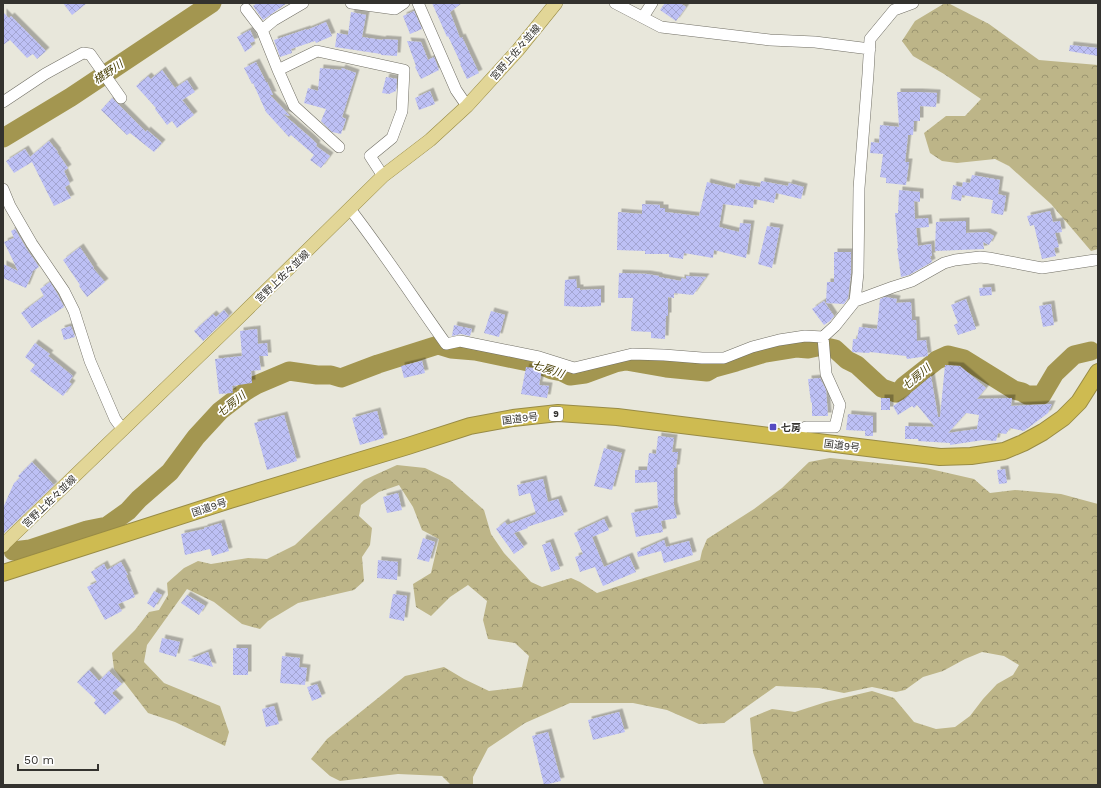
<svg xmlns="http://www.w3.org/2000/svg" width="1101" height="788" viewBox="0 0 1101 788" font-family="'Work Sans','Noto Sans JP',sans-serif">
	<style>
		.forest { fill: url(#forest-crowns) }
		.lines { fill: none; stroke-linecap: round; stroke-linejoin: round }
		.river { stroke: #a39650; stroke-width: 19 }
		.building { fill: url(#building-cross-hatch); fill-rule: evenodd; filter: url(#shadow) }
		.minor-casing { stroke: #716f65; stroke-width: 12 }
		.major-casing { stroke: #988b45; stroke-width: 14 }
		.highway-casing { stroke: #988b45; stroke-width: 18 }
		.minor { stroke: #fff; stroke-width: 11 }
		.major { stroke: #e2d697; stroke-width: 13 }
		.highway { stroke: #cebb51; stroke-width: 16 }
		.poi-dot { fill: #554ac1; stroke: #fff; stroke-width: 1.5 }
		.labels { text-anchor: middle; stroke-width: 3.5; stroke-linejoin: round; paint-order: stroke }
		.shield { fill: #fff; stroke: #70706d; stroke-width: 1 }
		.shield-label { font-size: 9px; font-weight: bold; fill: #33322e }
		.street-label { font-size: 10px; fill: #33322e; stroke: #fff }
		.poi-label { font-size: 10px; font-weight: bold; fill: #33322e; stroke: #fff; text-anchor: start }
		.water-label { font-size: 11px; font-style: italic; fill: #473d01; stroke: #fff }
	</style>
	<defs>
		<pattern id="forest-crowns" width="20" height="18" patternUnits="userSpaceOnUse"><rect width="20" height="18" fill="#bdb588"/><path d="M2 6a3 3 0 1 1 6 0M12 15a3 3 0 1 1 6 0" fill="none" stroke="#9a9470"/></pattern>
		<pattern id="building-cross-hatch" width="8" height="8" patternUnits="userSpaceOnUse"><rect width="8" height="8" fill="#bdc0f5"/><path d="M0 0l8 8M0 8l8-8" fill="none" stroke="#a3a5d2"/></pattern>
		<filter id="shadow"><feDropShadow dx="3.5" dy="-3.5" stdDeviation="0" flood-color="#0004"/></filter>
	</defs>
	<rect width="100%" height="100%" fill="#e8e7db"/>
	<path class="forest" d="M945,3H948L989,24L1039,60L1098,65V249L1091,251L1051,204L1009,166L995,159L957,163L942,161L930,153L924,133L946,116H965L981,99L944,74L913,56L902,41L915,21Z
		M830,458L926,468L974,479L990,493L1015,490L1061,494L1098,504V785H764L753,752L750,718L772,709L795,712L826,702L872,691L894,698L914,722L936,729L955,727L970,716L983,699L997,684L1013,675L1019,665L1004,656L982,652L965,659L943,671L923,677L905,690L896,692L872,687L844,693L819,688L776,686L724,723L699,724L667,710L633,703H570L525,723L488,748L473,777V785H451L442,776L398,774L340,781L330,776L311,759L327,739L378,698L405,676L444,667L464,679L489,691L522,687L529,656L515,643L488,639L483,620L487,601L468,585L450,597L431,616L416,607L413,584L431,573L439,539L422,530L413,507L399,485L379,492L361,505L359,516L372,528L370,545L362,557L364,581L354,590L298,603L268,621L260,629L242,624L214,602L187,589L147,645L144,662L164,683L220,706L229,732L225,746L175,722L148,713L114,669L112,653L135,630L149,612L159,610L168,595L167,583L184,568L198,561L211,564L248,558L267,559L295,545L364,480L397,465L425,468L450,480L484,510L491,534L504,553L531,582L542,587L571,578L580,582L597,593L700,560L702,551L707,539L754,509L782,488L809,462Z"/>
	<g class="lines">
		<path class="river" d="M3,138L71,97L212,3
			M13,551L30,549L87,530L107,526L128,511L139,499L170,472L196,437L220,411L246,391L256,385L289,371L317,375H331L341,378L378,364L438,345L451,349L475,351L538,364L552,370L562,372L570,376L585,374L615,363L626,361L666,368L707,372L714,368L736,362L765,353L796,348L808,349L822,346L835,349L847,360L857,365L882,388L896,393L900,391L904,386L937,360L948,355L964,359L1014,390L1022,392L1027,395H1042L1055,373L1074,355L1091,351"/>
	</g>
	<path class="building" d="M63,3H87L72,15Z
		M257,3H287L263,20L253,6Z
		M432,3H462L450,12L460,38L462,37L479,73L467,79L460,64H461L448,36L447,37Z
		M665,3H680L686,7L676,21L660,10Z
		M414,11L422,29L410,34L403,16Z
		M3,12L9,18L11,16L46,51L37,59L33,54L27,58L10,40L3,45Z
		M351,12L366,15L362,37L382,40L383,39L398,40L397,56L381,55V54L335,47L337,33L348,35Z
		M326,22L332,36L316,43L315,41L291,49L292,53L280,57L274,40L307,29V30Z
		M250,30L255,41L250,43L252,47L245,52L237,37Z
		M407,41L421,42L428,60L434,57L439,70L421,79L415,67L416,66Z
		M1070,45L1098,48V56L1069,51Z
		M256,62L266,82H267L273,95H270L290,116L283,114L312,139L317,144L316,146L330,156L321,168L310,160L314,155L291,135L289,137L266,112L253,83L252,84L244,68Z
		M320,68L341,70L342,68L356,73L342,117L346,119L341,134L332,132L321,121L326,109L304,103L308,88L318,91Z
		M162,70L175,88L187,80L195,92L182,100L194,115L177,128L172,121L167,125L155,109L156,108L136,86L148,76L151,79Z
		M386,77L397,79L396,91L389,94L382,93Z
		M430,91L435,104L419,110L415,98Z
		M897,92H919L937,93L936,107L920,106V121H914L913,135H908L905,162H909L906,185L886,183V178L880,177L883,154L870,153L871,142L879,143L880,125L899,127Z
		M112,98L146,132L147,130L162,143L154,152L130,133L127,135L101,110Z
		M49,141L58,152H57L68,168L64,171L70,184L65,187L71,198L54,206L32,162L14,173L6,161L25,149L30,157Z
		M972,175L1000,180L998,194L1006,196L1003,215L991,213L993,200L962,195L961,201L951,199L953,185L962,187L963,182L970,183Z
		M761,181L788,186L789,183L804,187L801,199L776,193L774,203L754,199L753,208L723,204L719,227L739,232L740,223L751,224L746,258L714,250L713,258L684,253L683,259L669,257V254H645V251L617,250L618,212L642,214V204L660,205V208H665V212L699,216L707,182L735,189L736,183L760,187Z
		M899,190L920,192V202L914,201L915,219L928,218L929,227L916,228L918,246L931,244L932,256H930L932,262L909,275L901,277L897,248H898L895,213H898Z
		M1050,211L1053,222L1060,221L1062,232L1055,233L1059,247L1054,248L1056,256L1042,259L1034,225L1030,226L1027,216Z
		M966,221V233L987,232L994,236L989,245L983,242L984,249L935,251L936,222Z
		M767,226L780,228L772,268L758,264Z
		M15,229L26,248L39,267L33,271L26,288L3,278V264L18,271L4,242L14,238L11,231Z
		M80,247L94,268H93L105,282L87,297L79,286L80,285L63,260Z
		M834,252H851V273L848,298L844,304L826,303L827,282H834Z
		M619,273L647,274L659,276V277L681,281V278L686,279V276L706,277L693,295L674,293V298L668,297V316H666L665,339L651,338V332L631,331L633,298H618Z
		M576,279L577,288H580V290L601,289V306L582,307L564,306L565,280Z
		M50,282L58,295L64,307L32,328L21,313L44,296L40,289Z
		M991,287L992,295L980,296L979,288Z
		M885,297L897,299L896,303L911,302L912,320H916L917,341L926,340L928,356L907,359L906,356L870,352L869,353L852,352L853,339H857L859,327L877,329L880,299Z
		M966,299L976,329L958,335L954,325L958,323L951,305Z
		M824,301L834,316L830,321L824,325L812,309Z
		M1051,304L1054,325L1043,327L1039,306Z
		M224,310L229,316L203,341L194,331L213,314L216,317Z
		M491,311L505,315L499,337L484,333Z
		M454,325L472,329L470,336L461,334L452,336Z
		M71,326L75,337L64,340L61,329Z
		M257,329L258,344L267,343L268,356H259L261,370L251,371L252,383L232,386L233,393L219,394L215,359L242,356L240,331Z
		M35,343L50,354L48,356L73,376L69,382L72,384L63,396L30,371L35,365L25,357Z
		M422,361L425,373L404,378L401,366Z
		M945,365L960,366L986,388L977,399L1012,398L1011,406L1052,404L1048,413L1024,431L1010,428L1006,434L998,433L996,441L983,440L950,445V443L918,441V439H905V426L935,427L917,405L914,408L912,406L898,415L893,406L904,399L931,376L938,417H940ZM966,413L979,415L977,429L948,433Z
		M526,367L542,369L539,385L549,386L547,398L521,394Z
		M820,378L826,390L828,416H812V402L811,403L808,379Z
		M881,398H890V410H881Z
		M377,411L384,438L360,445L352,418Z
		M848,414L873,416V436H865V431L846,430Z
		M284,415L297,461L267,470L254,423Z
		M658,436L674,438L672,452H678L676,468H674V505L677,518L661,521L663,532L636,537L631,513L658,508L657,482L635,483V470H647L649,453L656,454Z
		M604,448L622,453L612,490L594,486Z
		M32,462L54,485L3,534V508L14,483L20,478L18,476Z
		M1005,469L1007,483L999,484L997,470Z
		M543,479L548,502L558,499L564,515L527,527L528,528L514,533L524,547L514,554L496,529L505,522L507,525L536,514L530,493L519,496L517,485Z
		M398,493L402,510L387,513L383,497Z
		M604,519L609,530L592,537L604,567L629,556L636,572L603,586L595,567L580,572L575,557L583,554L574,533Z
		M221,523L229,551L212,556L210,549L185,555L181,534L204,529V528Z
		M423,538L435,542L429,562L417,559Z
		M664,540L666,547L689,541L693,555L664,563L661,551L638,557L637,552Z
		M550,542L560,569L551,572L542,545Z
		M378,560L398,562L397,580L377,578Z
		M121,562L128,575H126L135,597L118,604L122,611L105,620L87,587L97,582L91,572L104,564L107,570Z
		M154,591L162,595L154,608L147,603Z
		M393,594L407,596L404,621L389,618Z
		M187,595L205,606L199,615L181,603Z
		M162,638L180,642L176,657L159,652Z
		M233,648H248V675H233Z
		M208,652L213,667L188,660Z
		M282,656L300,658L299,667L307,668L305,685L280,683Z
		M89,670L99,681L109,671L122,684L112,693L120,701L105,715L94,703L96,700L77,682Z
		M317,684L322,697L312,701L307,687Z
		M274,706L279,724L266,727L262,709Z
		M619,712L625,732L593,740L588,720Z
		M548,732L561,781L544,785L532,736Z"/>
	<g class="lines">
		<defs>
			<path id="minor" d="M351,3L395,9L404,3
				M418,3L456,90L467,106
				M615,3L661,27L770,40L815,42L870,49
				M246,9L262,30L278,70L317,51L404,70L402,111L392,138L370,156L383,176
				M643,17L652,3
				M262,30L274,20L303,3
				M278,70L294,106L339,147
				M3,102L45,74L83,53L90,54L121,98
				M3,189L10,206L32,244L64,291L74,311L90,361L115,419L123,430
				M350,209C384,253 414,299 446,344L460,341L539,357L574,368L632,354L664,355L702,358H724L752,347L779,340L805,336L823,337L835,326L855,301L858,273L859,188L868,74L870,39L894,10L913,3
				M855,301L893,287L912,281L944,263L955,260L980,257L989,258L1042,268L1095,260
				M787,439L795,432L806,427H835L840,405L826,374L823,337"/>
			<path id="major" d="M3,546L5,543L224,332L383,176L430,140L467,106L518,50L556,3"/>
			<path id="highway" d="M3,573L230,500L408,446L470,426L513,418L558,413L617,417L940,457L971,456L1004,451L1023,443L1043,432L1063,418L1079,402L1098,372"/>
		</defs>
		<use href="#minor" class="minor-casing"/>
		<use href="#major" class="major-casing"/>
		<use href="#highway" class="highway-casing"/>
		<use href="#minor" class="minor"/>
		<use href="#major" class="major"/>
		<use href="#highway" class="highway"/>
	</g>
	<rect class="poi-dot" x="769" y="423" width="8" height="8" rx="2"/>
	<g class="labels">
		<rect class="shield" x="549" y="407" width="14" height="14" rx="3"/>
		<g class="shield-label">
			<text x="556" y="417">9</text>
		</g>
		<g class="street-label">
			<text transform="translate(515 52) rotate(-49)" y="4">宮野上佐々並線</text>
			<text transform="translate(282 276) rotate(-44)" y="4">宮野上佐々並線</text>
			<text transform="translate(520 418) rotate(-7)" y="4">国道9号</text>
			<text transform="translate(842 445) rotate(7)" y="4">国道9号</text>
			<text transform="translate(49 501) rotate(-44)" y="4">宮野上佐々並線</text>
			<text transform="translate(209 507) rotate(-18)" y="4">国道9号</text>
		</g>
		<g class="poi-label">
			<text x="781" y="431">七房</text>
		</g>
		<g class="water-label">
			<text transform="translate(108 72) rotate(-34)" y="4">椹野川</text>
			<text transform="translate(548 369) rotate(18)" y="4">七房川</text>
			<text transform="translate(916 377) rotate(-40)" y="4">七房川</text>
			<text transform="translate(231 404) rotate(-39)" y="4">七房川</text>
		</g>
	</g>
	<rect width="1101" height="788" fill="none" stroke="#33322e" stroke-width="8"/>
	<path d="M18 764v6h80v-6" fill="none" stroke="#33322e" stroke-width="2"/>
	<text x="24" y="764" font-size="12" fill="#33322e" stroke="#ffffff" stroke-width="3" paint-order="stroke">50 m</text>
</svg>
